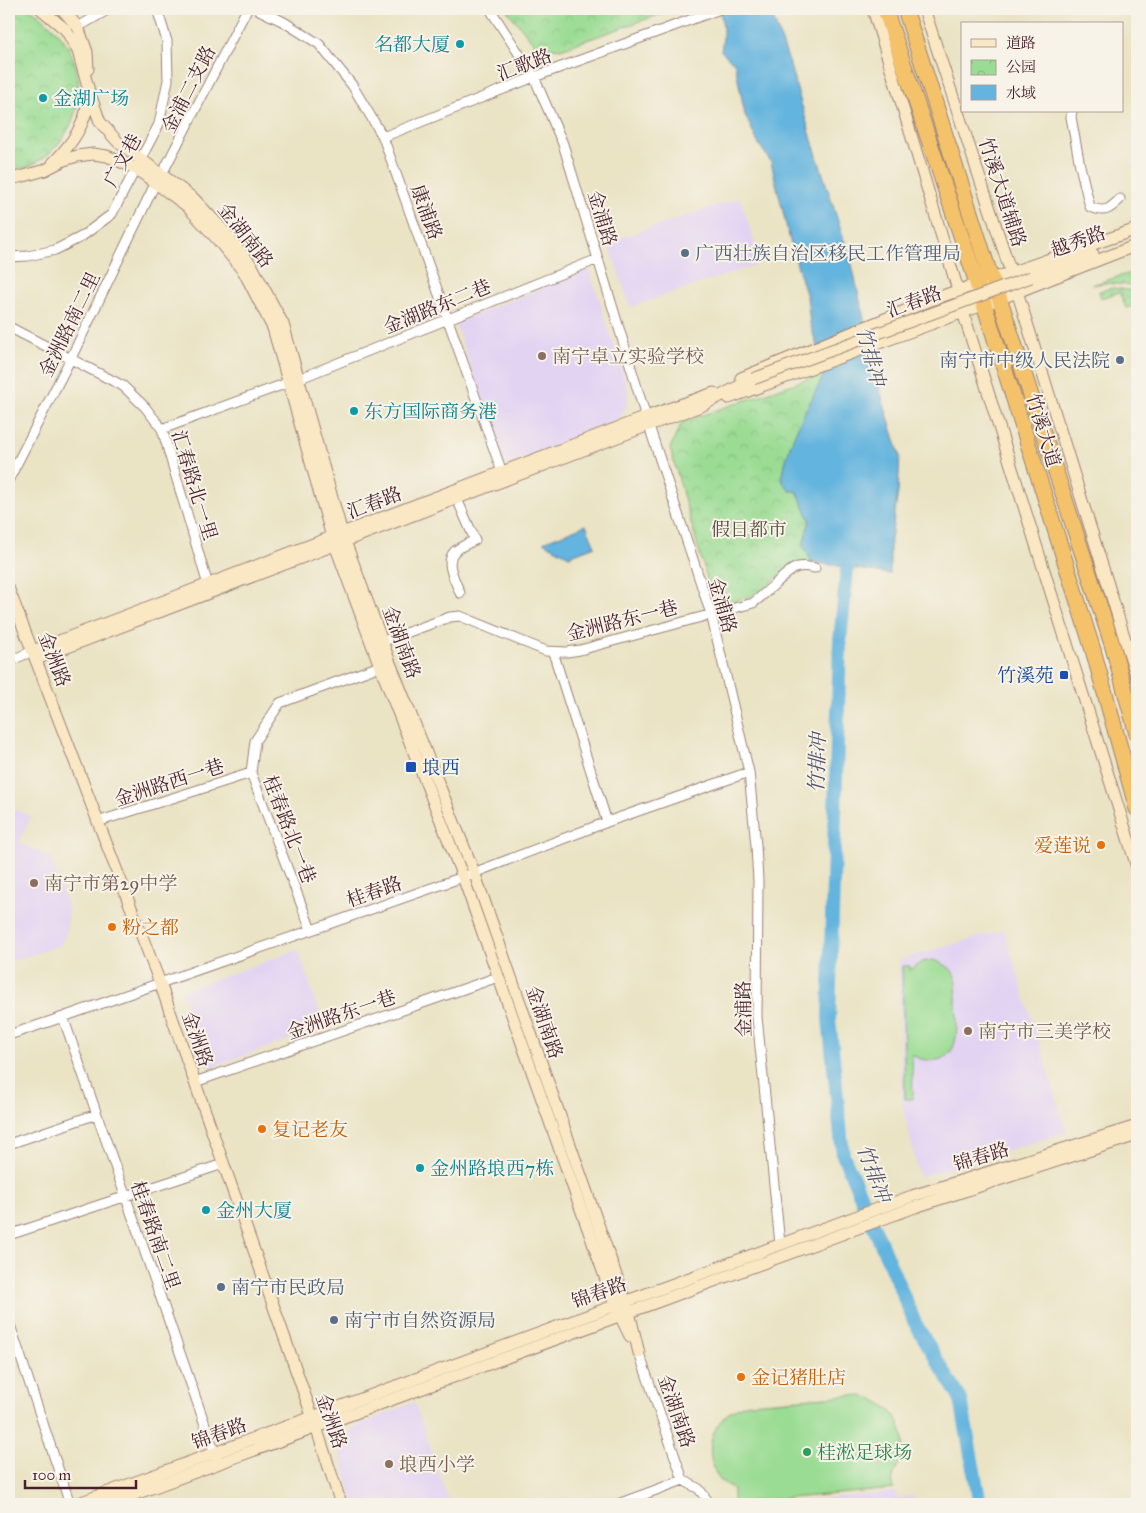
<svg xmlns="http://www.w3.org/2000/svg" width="1146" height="1513" viewBox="0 0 1146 1513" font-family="'IM FELL Great Primer','Noto Serif SC',serif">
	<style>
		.built { fill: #e3d3f3 }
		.grass { fill: url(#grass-dots); stroke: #727e5f }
		.park { fill: url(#park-crowns); stroke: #727e5f }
		.pitch { fill: #9adc93; stroke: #727e5f }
		.water { fill: #63b4de; stroke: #566a84 }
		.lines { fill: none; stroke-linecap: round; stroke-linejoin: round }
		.river { stroke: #63b4de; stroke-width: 14 }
		.street-casing { stroke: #9a8178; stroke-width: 11 }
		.secondary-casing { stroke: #9a8178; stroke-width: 13 }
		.highway-casing { stroke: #9a8178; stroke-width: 17 }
		.street { stroke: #fff; stroke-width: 9 }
		.secondary { stroke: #fae7c3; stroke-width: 11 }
		.highway { stroke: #f3c26a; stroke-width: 15 }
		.secondary-bridge-casing { stroke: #9a8178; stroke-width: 13; stroke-linecap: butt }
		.secondary-bridge { stroke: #fae7c3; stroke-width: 11 }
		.culture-dot { fill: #0f9aa8; stroke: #f7f3e8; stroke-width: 2 }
		.service-dot { fill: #5c6f8a; stroke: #f7f3e8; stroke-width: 2 }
		.education-dot { fill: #8d6e63; stroke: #f7f3e8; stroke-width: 2 }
		.transit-dot { fill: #1a4fb4; stroke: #f7f3e8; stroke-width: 2 }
		.food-dot { fill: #e8710a; stroke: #f7f3e8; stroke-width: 2 }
		.leisure-dot { fill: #2e9e5b; stroke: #f7f3e8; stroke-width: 2 }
		.labels { text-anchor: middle; stroke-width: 4; stroke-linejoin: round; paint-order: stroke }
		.culture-label { font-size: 19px; fill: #0d838f; stroke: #f7f3e8; text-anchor: start }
		.street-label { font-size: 19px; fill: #4a1f2b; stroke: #f7f3e8 }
		.service-label { font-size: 19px; fill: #4e5e75; stroke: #f7f3e8; text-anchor: start }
		.education-label { font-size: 19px; fill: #785e54; stroke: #f7f3e8; text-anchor: start }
		.park-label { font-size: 19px; fill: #5e4e45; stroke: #f7f3e8 }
		.transit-label { font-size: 19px; fill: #164399; stroke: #f7f3e8; text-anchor: end }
		.food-label { font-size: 19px; fill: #c56008; stroke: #f7f3e8; text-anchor: start }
		.leisure-label { font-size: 19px; fill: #27864d; stroke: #f7f3e8; text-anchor: start }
		.water-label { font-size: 20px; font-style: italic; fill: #53536a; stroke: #f7f3e8 }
	</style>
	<defs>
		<pattern id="grass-dots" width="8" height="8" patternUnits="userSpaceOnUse" patternTransform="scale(1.25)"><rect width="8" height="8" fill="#9adc93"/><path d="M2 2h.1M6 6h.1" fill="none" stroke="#86bc7f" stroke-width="1.8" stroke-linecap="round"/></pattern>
		<pattern id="park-crowns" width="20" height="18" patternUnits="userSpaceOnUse" patternTransform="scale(1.25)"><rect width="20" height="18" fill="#9adc93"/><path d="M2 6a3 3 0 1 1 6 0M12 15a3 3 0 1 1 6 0" fill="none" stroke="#86bc7f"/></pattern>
	</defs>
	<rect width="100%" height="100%" fill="#f7f3e8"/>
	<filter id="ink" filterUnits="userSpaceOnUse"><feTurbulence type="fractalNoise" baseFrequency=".02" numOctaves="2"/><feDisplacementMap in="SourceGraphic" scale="10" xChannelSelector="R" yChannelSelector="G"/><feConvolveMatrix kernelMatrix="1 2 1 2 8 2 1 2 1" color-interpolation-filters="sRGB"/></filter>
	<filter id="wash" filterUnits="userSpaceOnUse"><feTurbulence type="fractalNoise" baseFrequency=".0096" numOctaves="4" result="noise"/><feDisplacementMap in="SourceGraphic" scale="20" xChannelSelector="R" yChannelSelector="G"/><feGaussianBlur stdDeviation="1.12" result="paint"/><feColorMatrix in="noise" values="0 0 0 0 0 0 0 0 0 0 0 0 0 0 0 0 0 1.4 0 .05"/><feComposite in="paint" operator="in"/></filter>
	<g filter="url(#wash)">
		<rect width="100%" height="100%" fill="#eae3c4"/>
		<path class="built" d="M740,198L761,263L630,307L608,242Z
			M589,269L628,389V401L622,415L611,425L506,465L455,323Z
			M9,807L31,817L19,842L51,857L68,909L67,929L61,945L9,962Z
			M1004,930L1067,1132L919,1177L902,1102L899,960Z
			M298,950L324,1027L209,1068L182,991Z
			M414,1402L450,1504H353L339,1450L354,1427Z
			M895,1492L897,1499L913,1496L914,1504H765Z"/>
		<path class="grass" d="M1137,271V286L1105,283L1091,285Z
			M1113,288L1137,291V305L1126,308L1120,292L1101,298L1099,291Z"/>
		<path class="park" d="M9,9C14,9 23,7 28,9C36,11 44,19 50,25C103,71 78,161 9,172Z
			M506,9H676L561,49L536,46Z
			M825,373L799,426L797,491L810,520L803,545L812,562L793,564L757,594L715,607L670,448L682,422Z"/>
		<path class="pitch" d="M933,960C941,963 948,965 953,972C958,981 956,993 956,1003C957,1023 962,1063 930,1060C923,1060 917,1059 912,1054L913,1099H905L902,966H910V970L922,962Z
			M851,1395C886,1396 909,1421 902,1455C901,1464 895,1470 893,1477C892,1481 893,1485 894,1489L733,1503V1490C729,1486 724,1483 720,1480C715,1474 713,1466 711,1458C707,1431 724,1410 749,1403Z"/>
		<path class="water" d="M719,9H770L788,59L812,140L852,265L880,391L900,456L898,492L890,545V574L812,562L803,545L810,520L797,491H790L782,481C786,443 808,407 825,373L810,323L807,297L791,245L771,162L758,143L745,115L735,64L721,51C724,34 724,25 719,9Z
			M586,525L595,546L569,556L543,542Z"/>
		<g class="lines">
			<path class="river" d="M849,549L840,641L829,1019L843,1155L915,1323L961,1400L980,1504"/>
		</g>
	</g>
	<g filter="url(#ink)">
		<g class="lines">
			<defs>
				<path id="street" d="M257,9L284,22L319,44L352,85L383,137L502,472
					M490,9L534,77L563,144L646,417L711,614L749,772L756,846L758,881L757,1017L780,1244
					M78,27L109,9
					M1072,111L1071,117L1080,166L1090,207C1105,213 1109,210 1120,199
					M383,137L534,77L720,9
					M9,257L28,256L55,250L81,237L112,214L159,124L168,80L167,41L157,9
					M9,327L123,386L145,407L162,429L208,585
					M162,429L298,379L598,259
					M9,479L71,358L156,182L162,174L247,9
					M457,499L475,540C469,543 459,547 454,552C444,563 456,582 460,593
					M378,643L450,617L460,616L546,651L567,652L580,650L753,603C765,595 788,569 798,567C803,566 810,567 815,568
					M553,652L607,822
					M9,661L33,651
					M97,822L251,773
					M311,930L251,773L255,741L280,703L380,666
					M63,1017L217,1459
					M9,1035L63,1017L463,877L607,822L749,772
					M195,1082L498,977
					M9,1144L97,1114
					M9,1235L223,1164
					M9,1322L70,1504
					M639,1353L683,1480
					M618,1504L683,1480L699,1489L710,1504"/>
				<path id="secondary" d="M41,9L66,30L78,51L89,91L100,122L118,142L194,199L225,232L252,266L283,324L342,533L390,663L474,872L629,1312L639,1353
					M62,9L78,27L87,52L88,69
					M873,9L958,290L963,312L1137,867
					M924,9L1017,291L1137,678
					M53,163C72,144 86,124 89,97
					M9,179L24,176L45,170L64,160L77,156L93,154L107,156L135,168L187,206L217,239L244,272L273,328L332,537L380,666L463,877L615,1305L630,1336
					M1031,277L1093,254
					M741,378L931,300L1137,229
					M729,398L999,299L1137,245
					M9,590L160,983L316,1427L341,1504
					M33,651L646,417L714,393
					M36,659L649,425L701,406L753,379
					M76,1504L912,1196L1137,1126
					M108,1504L915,1207L1137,1135"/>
				<path id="highway" d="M885,9L984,304L1093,650L1137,809
					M905,9L991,278L995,285L1112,644L1137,734"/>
			</defs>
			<use href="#street" class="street-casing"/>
			<use href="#secondary" class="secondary-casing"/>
			<use href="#highway" class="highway-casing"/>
			<use href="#street" class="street"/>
			<use href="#secondary" class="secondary"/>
			<use href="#highway" class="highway"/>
			<defs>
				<path id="secondary-bridge" d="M753,379L1031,277"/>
			</defs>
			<use href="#secondary-bridge" class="secondary-bridge-casing"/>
			<use href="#secondary-bridge" class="secondary-bridge"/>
		</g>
	</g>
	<g class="culture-dot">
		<circle cx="460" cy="44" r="5"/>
		<circle cx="43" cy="98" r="5"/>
		<circle cx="354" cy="411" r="5"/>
		<circle cx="420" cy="1168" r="5"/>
		<circle cx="206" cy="1210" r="5"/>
	</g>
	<g class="service-dot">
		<circle cx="685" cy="253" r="5"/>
		<circle cx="1120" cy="360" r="5"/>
		<circle cx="221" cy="1287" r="5"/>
		<circle cx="334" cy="1320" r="5"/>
	</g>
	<g class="education-dot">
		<circle cx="542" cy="356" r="5"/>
		<circle cx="34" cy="883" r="5"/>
		<circle cx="968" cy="1031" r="5"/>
		<circle cx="389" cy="1464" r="5"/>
	</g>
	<g class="transit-dot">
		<rect x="1059" y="670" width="10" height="10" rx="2.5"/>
		<rect x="405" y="761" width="12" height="12" rx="2.5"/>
	</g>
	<g class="food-dot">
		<circle cx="1101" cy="845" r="5"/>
		<circle cx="112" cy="927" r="5"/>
		<circle cx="262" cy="1129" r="5"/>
		<circle cx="741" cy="1377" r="5"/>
	</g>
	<circle class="leisure-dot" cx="807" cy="1452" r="5"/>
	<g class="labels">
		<g class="culture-label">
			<text x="450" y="51" text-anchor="end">名都大厦</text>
			<text x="53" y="105">金湖广场</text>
			<text x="364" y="418">东方国际商务港</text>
			<text x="430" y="1175">金州路埌西7栋</text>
			<text x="216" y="1217">金州大厦</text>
		</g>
		<g class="street-label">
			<text transform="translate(524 64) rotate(-21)" y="7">汇歌路</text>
			<text transform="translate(188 89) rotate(-63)" y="7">金浦二支路</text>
			<text transform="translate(122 160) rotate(-62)" y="7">广文巷</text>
			<text transform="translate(1003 192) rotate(72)" y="7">竹溪大道辅路</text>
			<text transform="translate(427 212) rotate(70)" y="7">康浦路</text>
			<text transform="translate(603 218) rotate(73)" y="7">金浦路</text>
			<text transform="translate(246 235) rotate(52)" y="7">金湖南路</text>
			<text transform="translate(1078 241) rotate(-20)" y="7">越秀路</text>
			<text transform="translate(914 301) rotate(-20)" y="7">汇春路</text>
			<text transform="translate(437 306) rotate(-22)" y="7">金湖路东二巷</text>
			<text transform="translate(69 324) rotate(-64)" y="7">金洲路南二里</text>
			<text transform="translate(1044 430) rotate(73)" y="7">竹溪大道</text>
			<text transform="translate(195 485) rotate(73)" y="7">汇春路北一里</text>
			<text transform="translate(374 502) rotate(-21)" y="7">汇春路</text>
			<text transform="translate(723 605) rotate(74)" y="7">金浦路</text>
			<text transform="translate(622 620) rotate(-14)" y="7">金洲路东一巷</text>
			<text transform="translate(402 642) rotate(70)" y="7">金湖南路</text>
			<text transform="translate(55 659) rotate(69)" y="7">金洲路</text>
			<text transform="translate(169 782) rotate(-18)" y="7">金洲路西一巷</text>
			<text transform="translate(290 829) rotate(69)" y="7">桂春路北一巷</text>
			<text transform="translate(374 891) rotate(-19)" y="7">桂春路</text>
			<text transform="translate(743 1009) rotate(-91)" y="7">金浦路</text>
			<text transform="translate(341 1014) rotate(-19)" y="7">金洲路东一巷</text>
			<text transform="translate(545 1022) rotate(71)" y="7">金湖南路</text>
			<text transform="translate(198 1039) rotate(71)" y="7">金洲路</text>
			<text transform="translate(981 1156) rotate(-17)" y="7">锦春路</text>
			<text transform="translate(156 1235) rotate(71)" y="7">桂春路南二里</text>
			<text transform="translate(599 1292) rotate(-20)" y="7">锦春路</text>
			<text transform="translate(677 1411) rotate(71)" y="7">金湖南路</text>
			<text transform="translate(332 1421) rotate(71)" y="7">金洲路</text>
			<text transform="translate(219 1433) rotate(-20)" y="7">锦春路</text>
		</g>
		<g class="service-label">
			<text x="695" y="260">广西壮族自治区移民工作管理局</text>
			<text x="1110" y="367" text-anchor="end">南宁市中级人民法院</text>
			<text x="231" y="1294">南宁市民政局</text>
			<text x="344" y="1327">南宁市自然资源局</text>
		</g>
		<g class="education-label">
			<text x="552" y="363">南宁卓立实验学校</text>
			<text x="44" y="890">南宁市第29中学</text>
			<text x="978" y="1038">南宁市三美学校</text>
			<text x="399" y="1471">埌西小学</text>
		</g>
		<g class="park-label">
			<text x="749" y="536">假日都市</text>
		</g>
		<g class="transit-label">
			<text x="1054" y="682">竹溪苑</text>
			<text x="422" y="774" text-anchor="start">埌西</text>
		</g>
		<g class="food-label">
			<text x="1091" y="852" text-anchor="end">爱莲说</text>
			<text x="122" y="934">粉之都</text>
			<text x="272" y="1136">复记老友</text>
			<text x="751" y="1384">金记猪肚店</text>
		</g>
		<g class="leisure-label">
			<text x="817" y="1459">桂淞足球场</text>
		</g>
		<g class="water-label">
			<text transform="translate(871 356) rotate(75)" y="7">竹排冲</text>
			<text transform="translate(817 763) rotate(-88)" y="7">竹排冲</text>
			<text transform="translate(874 1173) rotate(69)" y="7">竹排冲</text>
		</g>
	</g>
	<rect width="1146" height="1513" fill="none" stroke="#f7f3e8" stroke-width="30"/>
	<rect x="961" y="22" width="162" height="90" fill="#f7f3e8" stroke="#b29e9c"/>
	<rect x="971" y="39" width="25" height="8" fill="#fae7c3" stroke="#b29e9c"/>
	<text x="1006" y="48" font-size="15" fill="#4a1f2b">道路</text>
	<rect x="971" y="60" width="25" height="15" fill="url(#park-crowns)" stroke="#b29e9c"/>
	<text x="1006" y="72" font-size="15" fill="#4a1f2b">公园</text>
	<rect x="971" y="85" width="25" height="15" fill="#63b4de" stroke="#b29e9c"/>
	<text x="1006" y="98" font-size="15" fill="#4a1f2b">水域</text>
	<path d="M25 1480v8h111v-8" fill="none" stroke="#4a1f2b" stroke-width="2.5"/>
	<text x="32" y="1480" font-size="15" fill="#4a1f2b" stroke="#f7f3e8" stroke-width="4" paint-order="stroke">100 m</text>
</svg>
